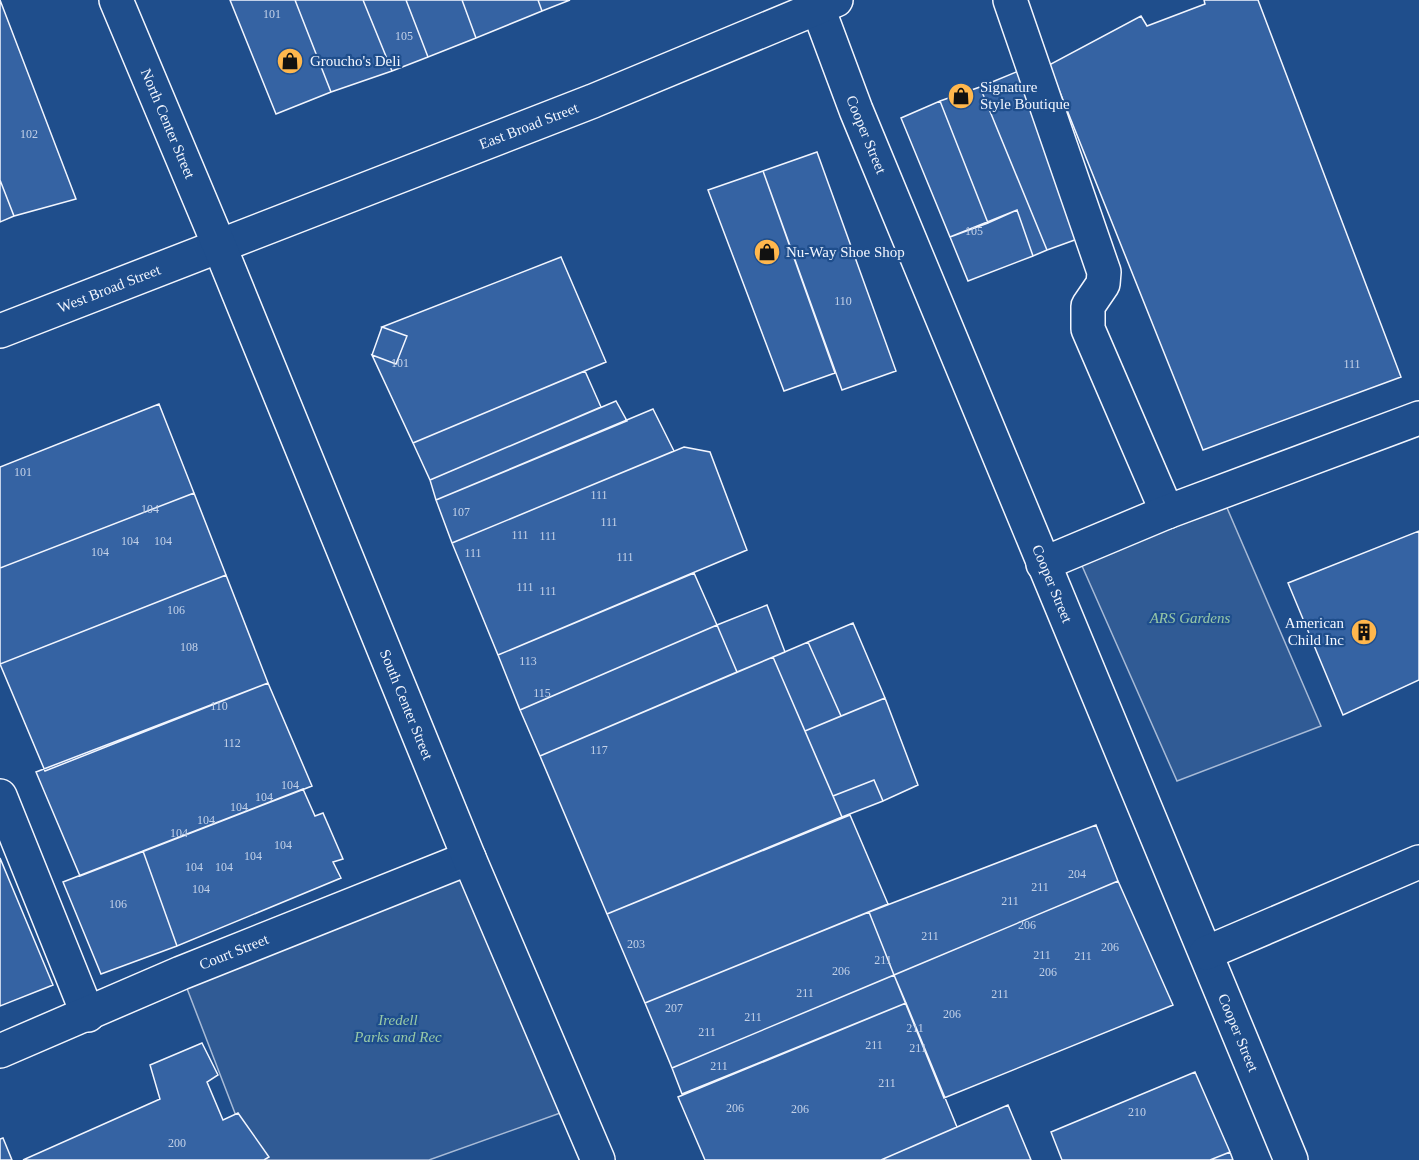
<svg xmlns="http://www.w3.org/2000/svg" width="1419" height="1160" viewBox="0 0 1419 1160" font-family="'Times New Roman',serif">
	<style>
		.built { fill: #305b95; stroke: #a8bbd7; stroke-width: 1.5 }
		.building { fill: #3563a3; stroke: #f2f6ff; stroke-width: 1.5 }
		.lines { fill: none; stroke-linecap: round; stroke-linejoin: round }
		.minor-casing { stroke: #f2f6ff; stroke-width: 36 }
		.major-casing { stroke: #f2f6ff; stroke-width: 36 }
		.minor { stroke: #1f4e8c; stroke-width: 33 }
		.major { stroke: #1f4e8c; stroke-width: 33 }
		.labels { text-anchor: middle; stroke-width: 4.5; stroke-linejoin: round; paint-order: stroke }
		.number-label { font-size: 12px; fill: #c3d1e8 }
		.poi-label { font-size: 15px; fill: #f2f6ff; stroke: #1f4e8c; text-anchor: start }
		.street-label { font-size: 15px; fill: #f2f6ff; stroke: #1f4e8c }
		.park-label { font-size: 15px; font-style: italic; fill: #97c8a6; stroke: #1f4e8c }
	</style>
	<rect width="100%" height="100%" fill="#1f4e8c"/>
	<path class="built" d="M1221,494L1321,726L1177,781L1075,550Z
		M469,858L577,1107L429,1160H253L181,973Z"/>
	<path class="building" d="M0,0L76,199L14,216L0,180Z
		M230,0H295L331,92L276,114Z
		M295,0H363L392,71L331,92Z
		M363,0H406L428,57L392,71Z
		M406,0H462L476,38L428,57Z
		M462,0H538L542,11L476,38Z
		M538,0H570L542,11Z
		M1204,0H1258L1401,377L1203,450L1049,65L1141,16L1147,26L1205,4Z
		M1021,70L1083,237L1047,250L980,87Z
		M980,87L1047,250L1033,256L1017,210L988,223L940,101Z
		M940,101L988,223L950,237L901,118Z
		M817,152L896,371L842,390L763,171Z
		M763,171L835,373L784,391L708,190Z
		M0,180L14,216L0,222Z
		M1017,210L1033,256L968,281L950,237Z
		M561,257L606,362L413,443L372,355L396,364L407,336L382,327Z
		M382,327L407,336L396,364L372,355Z
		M585,371L601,407L430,480L413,443Z
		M616,401L627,421L436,500L430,480Z
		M159,404L194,493L0,568V467Z
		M653,409L674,451L452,543L436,500Z
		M684,447L710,452L747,550L498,655L452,543Z
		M194,493L226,575L0,664V568Z
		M1419,531V680L1343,715L1288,583Z
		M694,573L717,625L520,710L498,655Z
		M226,575L268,683L45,771L0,664Z
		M767,605L785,652L737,672L717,625Z
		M853,623L885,698L841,716L808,642Z
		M717,625L737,672L540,756L520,710Z
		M808,642L841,716L805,731L773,657Z
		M773,657L842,817L607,914L540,756Z
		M268,683L312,786L80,876L36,772Z
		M885,698L918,785L883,801L874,780L833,796L805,731Z
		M874,780L883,801L842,817L833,796Z
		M303,789L315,816L323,813L343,859L333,862L341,878L177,946L143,851Z
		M850,815L888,904L645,1003L607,914Z
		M1096,825L1118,881L894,975L869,912Z
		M143,851L177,946L101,974L63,882Z
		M0,858L53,985L0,1006Z
		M1118,881L1173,1005L944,1098L894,975Z
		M869,912L894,975L672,1068L645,1003Z
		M894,975L906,1003L682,1094L672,1068Z
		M906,1003L957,1127L881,1160H705L678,1097Z
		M202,1043L218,1075L207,1082L223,1120L238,1113L269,1157L264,1160H23L160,1099L150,1065Z
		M1195,1072L1230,1152L1210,1160H1062L1051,1132Z
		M1008,1105L1031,1160H881L957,1127Z
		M3,1138L12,1160H0V1139Z
		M1230,1152L1233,1160H1210Z"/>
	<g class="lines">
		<defs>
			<g id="minor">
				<path id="s1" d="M815,0L856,110L1291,1160"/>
				<path d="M1010,0L1104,272L1103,284L1088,306V329L1167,512"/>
				<path id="s2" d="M0,331L593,101L836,0"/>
				<path d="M1043,564L1167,512L1419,418"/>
				<path d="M0,796L88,1015"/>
				<path d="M1206,953L1419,862"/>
				<path id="s3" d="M0,1051L181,973L469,858"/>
			</g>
			<g id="major">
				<path id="s4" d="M116,0L219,245L469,858L598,1160"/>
			</g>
		</defs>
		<use href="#minor" class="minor-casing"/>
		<use href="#major" class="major-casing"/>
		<use href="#minor" class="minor"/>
		<use href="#major" class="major"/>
	</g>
	<defs>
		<symbol id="shop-disc" viewBox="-11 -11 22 22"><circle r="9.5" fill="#ffb74d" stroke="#1f4e8c"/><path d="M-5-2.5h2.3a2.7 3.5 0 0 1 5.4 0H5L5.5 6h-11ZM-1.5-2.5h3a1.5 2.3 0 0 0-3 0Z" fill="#111"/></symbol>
		<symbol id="building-disc" viewBox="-11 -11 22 22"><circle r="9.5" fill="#ffb74d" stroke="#1f4e8c"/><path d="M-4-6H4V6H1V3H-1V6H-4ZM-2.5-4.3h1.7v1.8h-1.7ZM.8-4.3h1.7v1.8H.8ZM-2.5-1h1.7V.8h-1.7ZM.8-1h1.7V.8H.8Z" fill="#111"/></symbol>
	</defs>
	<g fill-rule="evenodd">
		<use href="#shop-disc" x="275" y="46" width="30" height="30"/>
		<use href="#shop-disc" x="946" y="81" width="30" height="30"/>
		<use href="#shop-disc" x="752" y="237" width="30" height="30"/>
		<use href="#building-disc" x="1349" y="617" width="30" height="30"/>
	</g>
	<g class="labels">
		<g class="number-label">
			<text x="272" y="18">101</text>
			<text x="404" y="40">105</text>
			<text x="29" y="138">102</text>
			<text x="974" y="235">105</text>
			<text x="843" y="305">110</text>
			<text x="400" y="367">101</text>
			<text x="1352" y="368">111</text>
			<text x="23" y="476">101</text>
			<text x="599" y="499">111</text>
			<text x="150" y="513">104</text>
			<text x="461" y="516">107</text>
			<text x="609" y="526">111</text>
			<text x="520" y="539">111</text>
			<text x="548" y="540">111</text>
			<text x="130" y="545">104</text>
			<text x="163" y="545">104</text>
			<text x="100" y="556">104</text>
			<text x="473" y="557">111</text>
			<text x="625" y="561">111</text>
			<text x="525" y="591">111</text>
			<text x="548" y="595">111</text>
			<text x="176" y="614">106</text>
			<text x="189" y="651">108</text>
			<text x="528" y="665">113</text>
			<text x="542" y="697">115</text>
			<text x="219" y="710">110</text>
			<text x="232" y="747">112</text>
			<text x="599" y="754">117</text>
			<text x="290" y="789">104</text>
			<text x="264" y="801">104</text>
			<text x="239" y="811">104</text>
			<text x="206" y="824">104</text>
			<text x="179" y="837">104</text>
			<text x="283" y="849">104</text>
			<text x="253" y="860">104</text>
			<text x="194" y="871">104</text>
			<text x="224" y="871">104</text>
			<text x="1077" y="878">204</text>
			<text x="1040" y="891">211</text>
			<text x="201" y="893">104</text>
			<text x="1010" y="905">211</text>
			<text x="118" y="908">106</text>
			<text x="1027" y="929">206</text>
			<text x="930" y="940">211</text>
			<text x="636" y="948">203</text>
			<text x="1110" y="951">206</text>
			<text x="1042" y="959">211</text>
			<text x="1083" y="960">211</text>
			<text x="883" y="964">211</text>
			<text x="841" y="975">206</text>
			<text x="1048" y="976">206</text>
			<text x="805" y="997">211</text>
			<text x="1000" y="998">211</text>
			<text x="674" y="1012">207</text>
			<text x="952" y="1018">206</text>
			<text x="753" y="1021">211</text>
			<text x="915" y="1032">211</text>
			<text x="707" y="1036">211</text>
			<text x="874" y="1049">211</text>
			<text x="918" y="1052">211</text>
			<text x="719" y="1070">211</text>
			<text x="887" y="1087">211</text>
			<text x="735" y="1112">206</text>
			<text x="800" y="1113">206</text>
			<text x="1137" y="1116">210</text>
			<text x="177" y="1147">200</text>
		</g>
		<g class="poi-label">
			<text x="310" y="66">Groucho's Deli</text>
			<text x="980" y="92">Signature<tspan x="980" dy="17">Style Boutique</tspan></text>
			<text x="786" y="257">Nu-Way Shoe Shop</text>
			<text x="1344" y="628" text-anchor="end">American<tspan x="1344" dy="17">Child Inc</tspan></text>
		</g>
		<g class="street-label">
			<text dy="5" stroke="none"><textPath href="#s4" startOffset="134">North Center Street</textPath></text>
			<text dy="5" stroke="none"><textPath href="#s2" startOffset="567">East Broad Street</textPath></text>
			<text dy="5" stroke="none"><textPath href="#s1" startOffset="144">Cooper Street</textPath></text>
			<text dy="5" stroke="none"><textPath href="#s2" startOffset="117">West Broad Street</textPath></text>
			<text dy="5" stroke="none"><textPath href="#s1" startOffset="630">Cooper Street</textPath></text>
			<text dy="5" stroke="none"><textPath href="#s4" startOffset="762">South Center Street</textPath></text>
			<text dy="5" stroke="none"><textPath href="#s3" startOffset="254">Court Street</textPath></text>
			<text dy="5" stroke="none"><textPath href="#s1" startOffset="1116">Cooper Street</textPath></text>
		</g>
		<g class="park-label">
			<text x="1190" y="623">ARS Gardens</text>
			<text x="398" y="1025">Iredell<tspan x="398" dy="17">Parks and Rec</tspan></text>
		</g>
	</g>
</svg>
